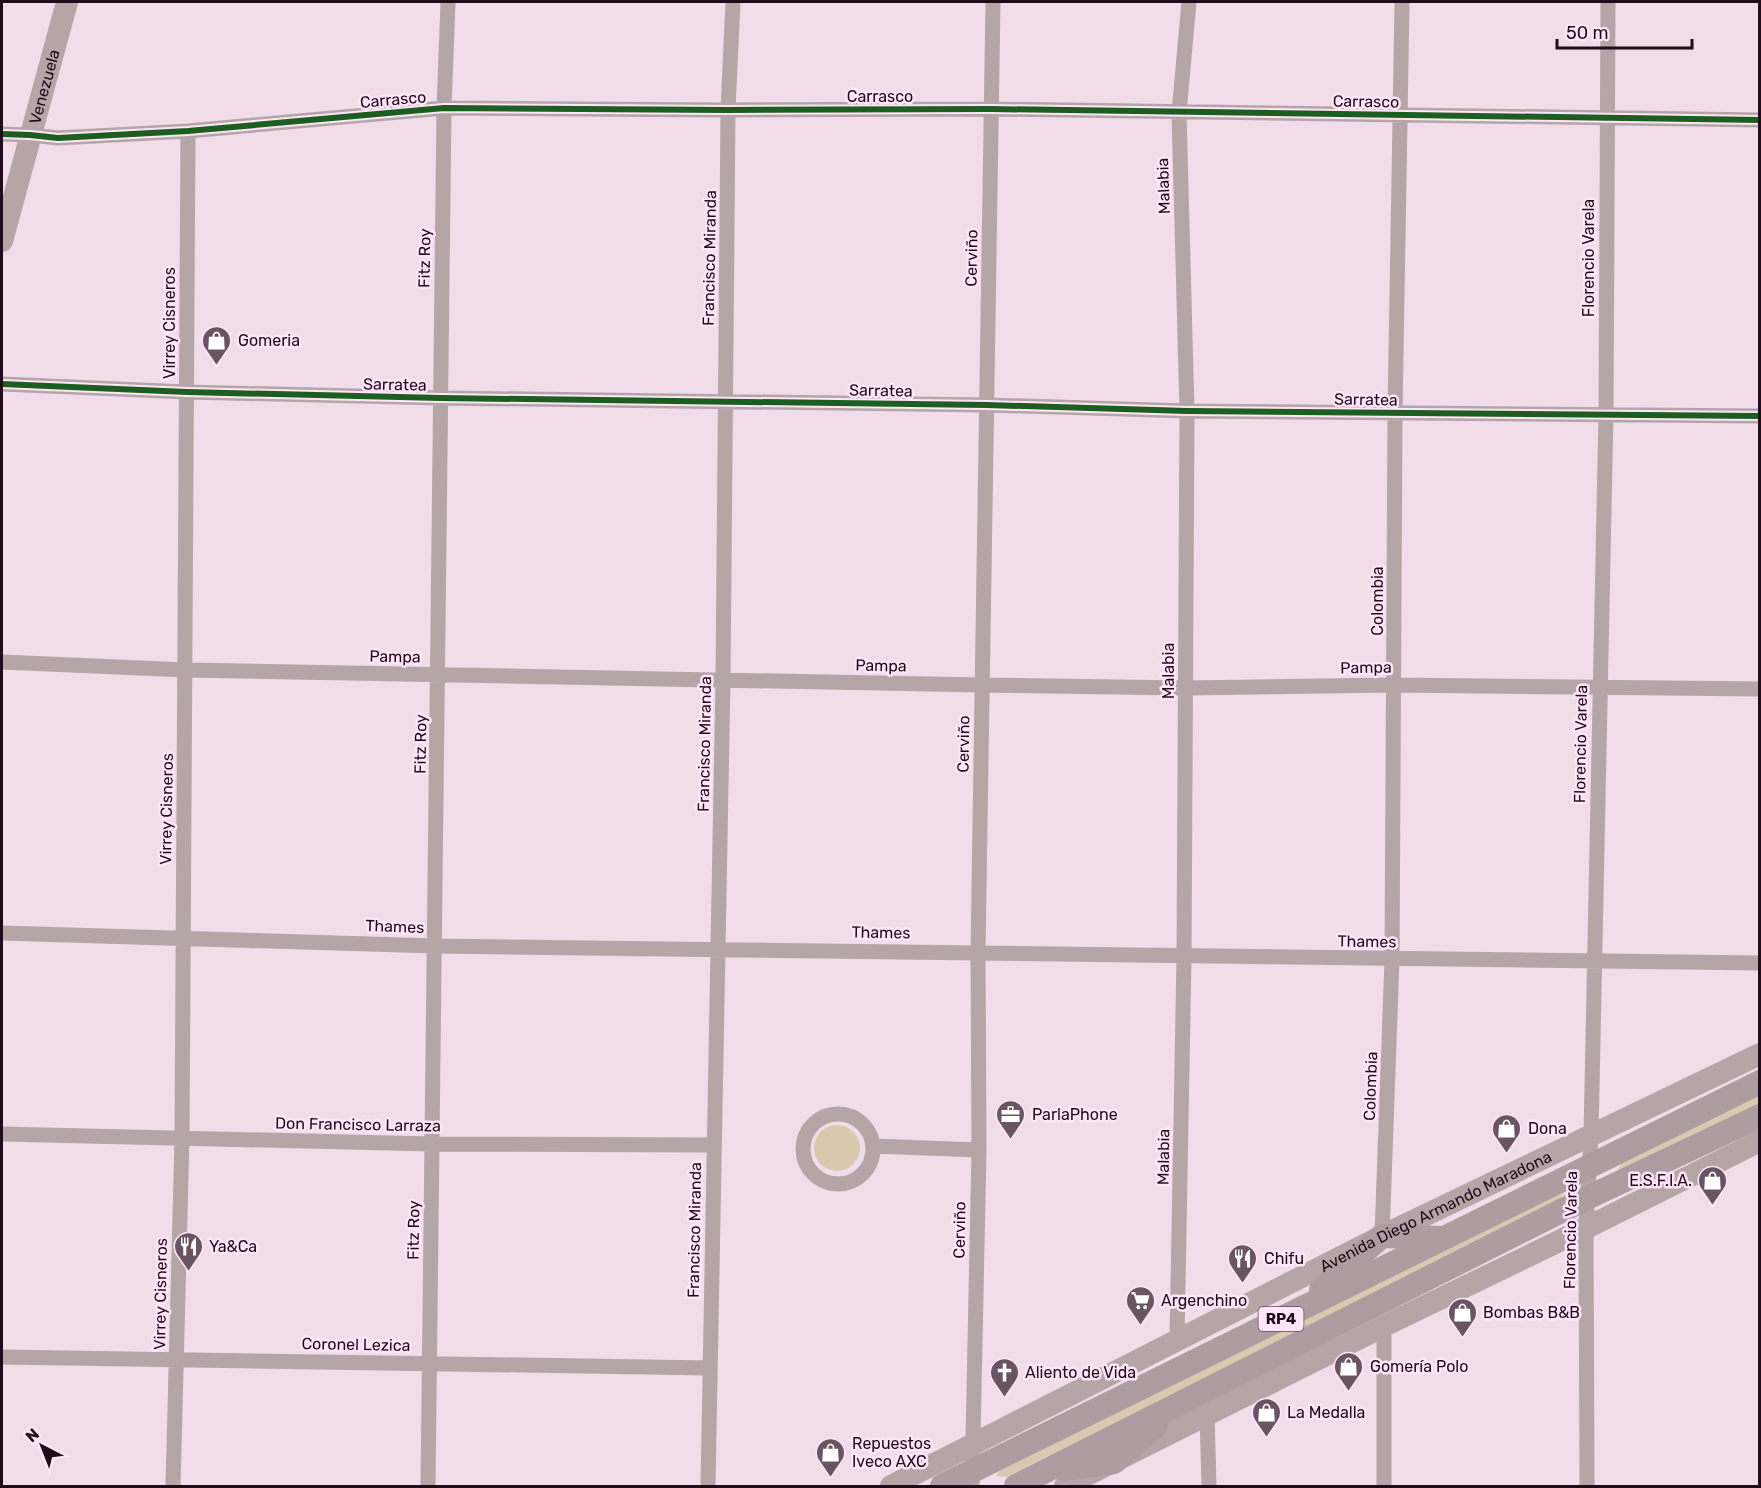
<svg xmlns="http://www.w3.org/2000/svg" width="1761" height="1488" viewBox="0 0 1761 1488" font-family="Rubik,sans-serif">
	<style>
		.green { fill: #dac9af }
		.lines { fill: none; stroke-linecap: round; stroke-linejoin: round }
		.street { stroke: #b4a5a7; stroke-width: 15 }
		.secondary { stroke: #b5a5a7; stroke-width: 22 }
		.primary { stroke: #ae9da0; stroke-width: 24 }
		.cycleway-casing { stroke: #ffe5f7; stroke-width: 10 }
		.cycleway { stroke: #1b5e20; stroke-width: 6 }
		.labels { text-anchor: middle; stroke-width: 5; stroke-linejoin: round; paint-order: stroke }
		.shield { fill: #ffe5f7; stroke: #634c5d; stroke-width: 1.5 }
		.shield-label { font-size: 15px; font-weight: bold; fill: #200a1b }
		.street-label { font-size: 16px; fill: #200a1b; stroke: #ffe5f7 }
		.poi-label { font-size: 16px; fill: #200a1b; stroke: #ffe5f7; text-anchor: start }
	</style>
	<rect width="100%" height="100%" fill="#f1dcea"/>
	<path class="green" d="M1759,1094V1105L1628,1171L1617,1170L1624,1162Z
		M814 1148a23 23 0 1 1 46 0a23 23 0 1 1-46 0Z
		M1566,1191L1559,1200L1006,1477L996,1476L1002,1469Z"/>
	<g class="lines">
		<path class="street" d="M2,134L30,135L58,138L188,131L444,108L728,110L991,109L1760,120
			M2,384L187,392L441,398L987,405L1187,411L1760,416
			M2,662L186,670L982,685L1186,688L1394,685L1760,689
			M2,933L435,946L1760,963
			M803 1149a35 35 0 1 1 70 0a35 35 0 1 1-70 0Z
			M2,1134L432,1144L713,1145
			M873,1146L979,1150
			M1382,1236L1392,960L1395,413L1402,2
			M1177,1341L1184,957L1187,411L1179,113L1189,2
			M2,1357L709,1368
			M1207,1415L1209,1486
			M173,1486L182,1138L188,131
			M428,1486L444,108L448,2
			M708,1486L723,679L728,110L733,2
			M972,1486L979,1150L978,952L993,2
			M1384,1486V1326
			M1587,1486L1586,1228L1591,1136L1606,413L1608,2"/>
		<g class="secondary">
			<path id="s1" d="M2,241L67,2"/>
			<path id="s2" d="M891,1486L1382,1236L1760,1054"/>
			<path d="M1065,1486L1384,1326L1586,1228L1760,1141"/>
		</g>
		<path class="primary" d="M1321,1290L1382,1236L1443,1238
			M1064,1469L1114,1462L1156,1426
			M942,1486L1760,1082
			M1016,1486L1587,1198L1760,1116"/>
		<defs>
			<path id="cycleway" d="M2,134L30,135L58,138L188,131L444,108L728,110L991,109L1760,120
				M2,384L187,392L441,398L987,405L1187,411L1760,416"/>
		</defs>
		<use href="#cycleway" class="cycleway-casing"/>
		<use href="#cycleway" class="cycleway"/>
	</g>
	<defs>
		<symbol id="shop-pin" viewBox="-11 -11 22 30"><path d="M0 17L-7.5 6A9.5 9.5 0 1 1 7.5 6Z" fill="#695463" stroke="#ffe5f7"/><path d="M-5-2.5h2.3a2.7 3.5 0 0 1 5.4 0H5L5.5 6h-11ZM-1.5-2.5h3a1.5 2.3 0 0 0-3 0Z" fill="#fff"/></symbol>
		<symbol id="office-pin" viewBox="-11 -11 22 30"><path d="M0 17L-7.5 6A9.5 9.5 0 1 1 7.5 6Z" fill="#695463" stroke="#ffe5f7"/><path d="M-6-3h4V-5.5h4V-3h4V5H-6ZM-1-4.5V-3h2v-1.5ZM-6 0V1H6V0Z" fill="#fff"/></symbol>
		<symbol id="restaurant-pin" viewBox="-11 -11 22 30"><path d="M0 17L-7.5 6A9.5 9.5 0 1 1 7.5 6Z" fill="#695463" stroke="#ffe5f7"/><path d="M-5-6h1v4h1v-4h1v4h1v-4h1v5L-1.5 .5V6h-2V.5L-5-1ZM5-6V6H3V1.5H1.5Q1.5-4 5-6Z" fill="#fff"/></symbol>
		<symbol id="supermarket-pin" viewBox="-11 -11 22 30"><path d="M0 17L-7.5 6A9.5 9.5 0 1 1 7.5 6Z" fill="#695463" stroke="#ffe5f7"/><path d="M-6-5.5h2.5l.6 2H6L4.5 2H-2.5L-4.4-4H-6ZM-1.5 3.2a1.3 1.3 0 1 0 .1 0ZM3 3.2a1.3 1.3 0 1 0 .1 0Z" fill="#fff"/></symbol>
		<symbol id="church-pin" viewBox="-11 -11 22 30"><path d="M0 17L-7.5 6A9.5 9.5 0 1 1 7.5 6Z" fill="#695463" stroke="#ffe5f7"/><path d="M-1.2-6h2.4v3.5h3.3v2.4h-3.3V6h-2.4V-.1h-3.3v-2.4h3.3Z" fill="#fff"/></symbol>
	</defs>
	<g fill-rule="evenodd">
		<use href="#shop-pin" x="200" y="324" width="33" height="45"/>
		<use href="#office-pin" x="994" y="1098" width="33" height="45"/>
		<use href="#shop-pin" x="1490" y="1112" width="33" height="45"/>
		<use href="#shop-pin" x="1696" y="1164" width="33" height="45"/>
		<use href="#restaurant-pin" x="172" y="1230" width="33" height="45"/>
		<use href="#restaurant-pin" x="1226" y="1242" width="33" height="45"/>
		<use href="#supermarket-pin" x="1124" y="1284" width="33" height="45"/>
		<use href="#shop-pin" x="1446" y="1296" width="33" height="45"/>
		<use href="#shop-pin" x="1332" y="1350" width="33" height="45"/>
		<use href="#church-pin" x="988" y="1356" width="33" height="45"/>
		<use href="#shop-pin" x="1250" y="1396" width="33" height="45"/>
		<use href="#shop-pin" x="814" y="1436" width="33" height="45"/>
	</g>
	<g class="labels">
		<rect class="shield" x="1258.5" y="1307" width="45" height="24" rx="4.5"/>
		<g class="shield-label">
			<text x="1281" y="1324">RP4</text>
		</g>
		<g class="street-label">
			<text dy="6" stroke="none"><textPath href="#s1" startOffset="160">Venezuela</textPath></text>
			<text x="880" y="102">Carrasco</text>
			<text transform="translate(393 99) rotate(-5)" y="6">Carrasco</text>
			<text transform="translate(1366 101) rotate(1)" y="6">Carrasco</text>
			<text transform="translate(1163 186) rotate(-92)" y="6">Malabia</text>
			<text transform="translate(424 258) rotate(-89)" y="6">Fitz Roy</text>
			<text transform="translate(709 258) rotate(-89)" y="6">Francisco Miranda</text>
			<text transform="translate(971 258) rotate(-89)" y="6">Cerviño</text>
			<text transform="translate(1588 258) rotate(-90)" y="6">Florencio Varela</text>
			<text transform="translate(169 323) rotate(-90)" y="6">Virrey Cisneros</text>
			<text transform="translate(395 384) rotate(1)" y="6">Sarratea</text>
			<text transform="translate(881 390) rotate(1)" y="6">Sarratea</text>
			<text transform="translate(1366 399) rotate(1)" y="6">Sarratea</text>
			<text transform="translate(1377 601) rotate(-90)" y="6">Colombia</text>
			<text transform="translate(395 656) rotate(1)" y="6">Pampa</text>
			<text transform="translate(881 665) rotate(1)" y="6">Pampa</text>
			<text transform="translate(1366 667) rotate(-1)" y="6">Pampa</text>
			<text transform="translate(1168 671) rotate(-90)" y="6">Malabia</text>
			<text transform="translate(420 744) rotate(-89)" y="6">Fitz Roy</text>
			<text transform="translate(704 744) rotate(-89)" y="6">Francisco Miranda</text>
			<text transform="translate(963 744) rotate(-89)" y="6">Cerviño</text>
			<text transform="translate(1580 744) rotate(-89)" y="6">Florencio Varela</text>
			<text transform="translate(166 809) rotate(-89)" y="6">Virrey Cisneros</text>
			<text transform="translate(395 926) rotate(2)" y="6">Thames</text>
			<text transform="translate(881 932) rotate(1)" y="6">Thames</text>
			<text transform="translate(1367 941) rotate(1)" y="6">Thames</text>
			<text transform="translate(1370 1086) rotate(-88)" y="6">Colombia</text>
			<text transform="translate(358 1124) rotate(1)" y="6">Don Francisco Larraza</text>
			<text transform="translate(1163 1157) rotate(-89)" y="6">Malabia</text>
			<text dy="6" stroke="none"><textPath href="#s2" startOffset="610">Avenida Diego Armando Maradona</textPath></text>
			<text transform="translate(413 1230) rotate(-89)" y="6">Fitz Roy</text>
			<text transform="translate(694 1230) rotate(-89)" y="6">Francisco Miranda</text>
			<text transform="translate(959 1230) rotate(-89)" y="6">Cerviño</text>
			<text transform="translate(1570 1230) rotate(-89)" y="6">Florencio Varela</text>
			<text transform="translate(160 1294) rotate(-89)" y="6">Virrey Cisneros</text>
			<text transform="translate(356 1344) rotate(1)" y="6">Coronel Lezica</text>
		</g>
		<g class="poi-label">
			<text x="238" y="346">Gomeria</text>
			<text x="1032" y="1120">ParlaPhone</text>
			<text x="1528" y="1134">Dona</text>
			<text x="1692" y="1186" text-anchor="end">E.S.F.I.A.</text>
			<text x="209" y="1252">Ya&amp;Ca</text>
			<text x="1264" y="1264">Chifu</text>
			<text x="1161" y="1306">Argenchino</text>
			<text x="1483" y="1318">Bombas B&amp;B</text>
			<text x="1370" y="1372">Gomería Polo</text>
			<text x="1025" y="1378">Aliento de Vida</text>
			<text x="1287" y="1418">La Medalla</text>
			<text x="852" y="1449">Repuestos<tspan x="852" dy="18">Iveco AXC</tspan></text>
		</g>
	</g>
	<rect width="1761" height="1488" fill="none" stroke="#200a1b" stroke-width="6"/>
	<g transform="translate(42 1446) rotate(318)" stroke="#ffe5f7" stroke-width="4.5" paint-order="stroke">
	<path d="M0-4.5L10 22L0 15L-10 22Z" fill="#200a1b"/>
	<text y="-9" font-size="16" font-weight="bold" text-anchor="middle" fill="#200a1b">N</text>
	</g>
	<path d="M1557 39v9h135v-9" fill="none" stroke="#200a1b" stroke-width="3"/>
	<text x="1566" y="39" font-size="18" fill="#200a1b" stroke="#ffe5f7" stroke-width="4.5" paint-order="stroke">50 m</text>
</svg>
